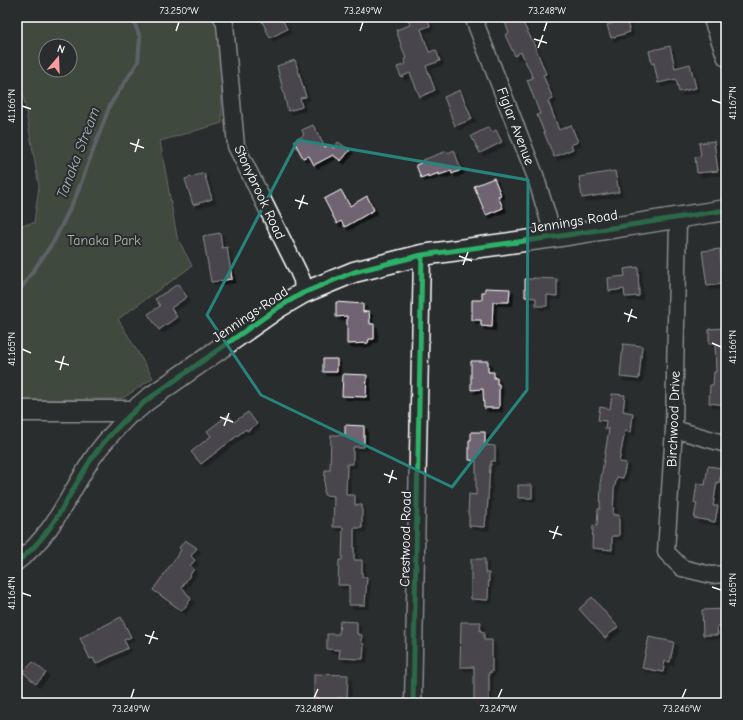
<svg xmlns="http://www.w3.org/2000/svg" width="743" height="720" viewBox="0 0 743 720" font-family="'Comic Neue',sans-serif">
	<style>
		.green { fill: #5c6b53; stroke: #aeb5a9; fill-rule: evenodd }
		.lines { fill: none; stroke-linecap: round; stroke-linejoin: round }
		.stream { stroke: #97a4ad; stroke-width: 4 }
		.building { fill: #6f6372; stroke: #fff; filter: url(#shadow) }
		.minor-casing { stroke: #fff; stroke-width: 19 }
		.tertiary-casing { stroke: #fff; stroke-width: 23 }
		.minor { stroke: #2a2d2e; stroke-width: 16 }
		.tertiary { stroke: #2a2d2e; stroke-width: 20 }
		.cycleway-casing { stroke: #2a2d2e; stroke-width: 8 }
		.cycleway { stroke: #2db169; stroke-width: 5 }
		.marked { fill: none; stroke: #27847c; stroke-width: 3; stroke-linejoin: round }
		.ticks { fill: none; stroke: #fff; stroke-width: 1.5 }
		.labels { text-anchor: middle; stroke-width: 4; stroke-linejoin: round; paint-order: stroke }
		.street-label { font-size: 14px; fill: #fff; stroke: #2a2d2e }
		.park-label { font-size: 14px; fill: #aeb5a9; stroke: #2a2d2e }
		.water-label { font-size: 15px; font-style: italic; fill: #a8b4ba; stroke: #2a2d2e }
		.neatline { fill: none; stroke: #fff; stroke-width: 1.5 }
		.ticks-label { font-size: 10px; text-anchor: middle; fill: #fff }
	</style>
	<defs>
		<filter id="shadow"><feDropShadow dx="3.5" dy="3.5" stdDeviation="0" flood-color="#0009"/></filter>
	</defs>
	<rect width="100%" height="100%" fill="#2a2d2e"/>
	<filter id="ink" filterUnits="userSpaceOnUse"><feTurbulence type="fractalNoise" baseFrequency=".025" numOctaves="2"/><feDisplacementMap in="SourceGraphic" scale="8" xChannelSelector="R" yChannelSelector="G"/><feConvolveMatrix kernelMatrix="1 2 1 2 8 2 1 2 1" color-interpolation-filters="sRGB"/></filter>
	<g filter="url(#ink)">
		<path class="green" d="M17,17H216L221,30L222,123L160,141L177,237L192,266L118,319L153,378L123,398L114,399L17,400V226L34,223L39,186L17,59ZM46,46H70V70H46Z"/>
		<g class="lines">
			<path class="stream" d="M17,294L54,241L76,196L110,105L138,62L140,37L132,17"/>
		</g>
		<path class="building" d="M260,17H281L287,29L270,38Z
			M407,17H427L430,26L421,29L429,52L436,50L440,61L426,66L435,90L420,97L410,73L401,77L397,67L406,64L404,59H406L396,30L410,25Z
			M503,17H520L534,44L546,74L543,75L553,99L548,101L559,130L571,125L578,142L571,145L573,149L554,157L537,115L540,114L527,80L533,78L521,52L515,56L505,35L509,33Z
			M626,19L630,32L611,38L607,25Z
			M670,46L675,68L690,64L696,88L679,92L676,79L658,83L654,63L652,64L649,51Z
			M295,60L306,97L300,98L302,107L288,111L277,66Z
			M460,90L472,119L455,126L444,97Z
			M313,125L325,147L329,145L334,148L338,142L350,150L341,161L333,155L314,165L309,156L303,158L294,141L304,135L302,130Z
			M489,127L492,132L496,130L502,142L480,153L471,136Z
			M714,141L718,171L697,173L695,157L701,156L699,143Z
			M454,150L461,170L452,174L451,171L439,175V173L428,177V175L421,178L416,165L423,162V160L447,151L448,153Z
			M615,171L619,192L582,198L579,177Z
			M204,173L212,199L193,205L185,179Z
			M494,178L501,195L498,196L503,208L486,215L474,186Z
			M341,190L350,206L367,196L374,210L345,227L341,221L337,224L324,199Z
			M220,233L222,248L227,247L232,279L211,282L203,236Z
			M720,249L723,284L707,286L702,251Z
			M638,267L639,296L625,297L624,289L609,291L608,278L625,276L624,269Z
			M533,278L557,279V296L547,295V306H536V298L525,297V279H533Z
			M178,284L187,297L171,308L177,317L159,330L148,314L160,306L155,299Z
			M485,288L510,289L509,302H493L492,327L481,326V320H472V300H482V292H485Z
			M336,302L363,304V312L369,311L370,324H374V339H369L368,343L347,344V316L336,317Z
			M726,328V405L709,403L710,385H713L714,372H716L715,344H709V329Z
			M623,344L642,346L639,379L620,377Z
			M323,359H337V372H323Z
			M471,361H488V372H494V378H497V384H499V408H484L483,389L471,390Z
			M343,374L367,375L366,397L342,396Z
			M612,394L625,395L623,411L633,413L631,432L625,431L619,462L626,463L623,478L617,477L614,490L613,515H619V536H612V550L592,548L593,525L597,526L598,509H600L601,484H600L609,429H605L606,421L598,420L600,407L610,409Z
			M248,412L257,424L247,431L246,429L201,464L191,452L211,436L207,431L228,415L234,422Z
			M345,425L364,426V447H353V464H347L346,495H355V505H362V528H354V560H362V577H367L365,605H349V585H338L339,560H342L343,527H333L334,496L324,495L325,470H330L331,435H345Z
			M471,432H485V445L495,446V461H491V465H490L487,515H486L485,527L469,526V516L468,514L469,494L476,495V461L469,460V440H471Z
			M708,466L722,468L719,483L717,482L713,506H718L715,522L694,518L697,503H694L697,483L705,485Z
			M518,485H532V498H518Z
			M185,540L197,548L191,556L195,560L190,566L194,569L182,587L191,599L182,611L153,590L181,550L179,548Z
			M471,559H485V573H489L488,600L471,599Z
			M592,597L618,627L605,638L579,609Z
			M726,609V625L717,626L718,635H703L702,610Z
			M121,617L131,637L124,640L128,648L96,664L93,658L90,659L80,638Z
			M340,621L357,622V634L362,635L361,641L364,645L363,659L339,658L340,650L327,649V634H339Z
			M461,622H481L480,631L484,632V640H492V672H489V703H474V667H460Z
			M649,637L674,642L670,662L665,661L663,672L642,668Z
			M33,662L46,673L36,684L23,672Z
			M314,674L348,675L347,698H337V703H319V698H314Z"/>
		<g class="lines">
			<defs>
				<path id="minor" d="M222,17L225,24L236,146L298,271L302,280L303,293
					M473,17L535,175L554,237
					M711,17L726,58
					M678,218L674,429L666,552L682,568L711,575L726,574
					M674,429L726,444
					M17,562C53,535 68,496 92,459C104,441 119,426 134,411
					M413,703L422,255"/>
				<path id="tertiary" d="M17,411H134L147,400L279,307L303,293L354,272L422,255L554,237L726,210"/>
			</defs>
			<use href="#minor" class="minor-casing"/>
			<use href="#tertiary" class="tertiary-casing"/>
			<use href="#minor" class="minor"/>
			<use href="#tertiary" class="tertiary"/>
			<defs>
				<path id="cycleway" d="M17,562C54,534 67,496 92,458C107,436 127,417 147,400L279,307L303,293L354,272L422,255L554,237L726,210
					M413,703L422,255"/>
			</defs>
			<use href="#cycleway" class="cycleway-casing"/>
			<use href="#cycleway" class="cycleway"/>
		</g>
	</g>
	<path d="M0 0H743V720H0ZM298,140L528,180L527,390L452,487L261,395L207,315Z" fill="#2a2d2e" fill-opacity=".55" fill-rule="evenodd"/>
	<path class="marked" d="M298,140L528,180L527,390L452,487L261,395L207,315Z"/>
	<path class="ticks" d="M176,31L179,22M360,31L363,22M544,31L547,22M534,39L547,43M538,48L543,35M712,100L721,103M22,106L31,109M130,143L144,148M135,152L139,139M295,200L308,204M299,209L304,195M459,256L472,261M463,265L468,252M624,313L637,318M628,322L632,309M712,343L721,347M22,349L31,353M55,361L69,365M60,370L64,356M220,417L233,422M224,426L229,413M384,474L397,479M389,483L393,470M549,531L562,535M553,539L558,526M712,587L721,590M22,593L31,596M145,635L158,639M149,644L154,631M131,698L134,689M314,698L318,689M498,698L502,689M682,698L686,689"/>
	<g class="labels">
		<g class="street-label">
			<text transform="translate(516 126) rotate(69)" y="5">Figlar Avenue</text>
			<text transform="translate(260 192) rotate(65)" y="5">Stonybrook Road</text>
			<text transform="translate(574 221) rotate(-9)" y="5">Jennings Road</text>
			<text transform="translate(250 314) rotate(-34)" y="5">Jennings Road</text>
			<text transform="translate(673 419) rotate(-88)" y="5">Birchwood Drive</text>
			<text transform="translate(405 539) rotate(-89)" y="5">Crestwood Road</text>
		</g>
		<g class="park-label">
			<text x="104" y="245">Tanaka Park</text>
		</g>
		<g class="water-label">
			<text transform="translate(78 153) rotate(-69)" y="5">Tanaka Stream</text>
		</g>
	</g>
	<rect width="743" height="720" fill="none" stroke="#2a2d2e" stroke-width="44"/>
	<g transform="translate(58 58) rotate(19)"><circle r="19" fill="#2a2d2e" stroke="#7f8182"/>
	<path d="M0-3L7 15L0 10L-7 15Z" fill="#ff9aa2"/>
	<text y="-6" font-size="11" font-weight="bold" text-anchor="middle" fill="#ffffff">N</text>
	</g>
	<rect x="22" y="22" width="699" height="676" class="neatline"/>
	<g class="ticks-label">
		<text x="179" y="14">73.250°W</text>
		<text x="363" y="14">73.249°W</text>
		<text x="547" y="14">73.248°W</text>
		<text transform="translate(732 103) rotate(-90)" y="4">41.167°N</text>
		<text transform="translate(11 106) rotate(-90)" y="4">41.166°N</text>
		<text transform="translate(732 347) rotate(-90)" y="4">41.166°N</text>
		<text transform="translate(11 349) rotate(-90)" y="4">41.165°N</text>
		<text transform="translate(732 590) rotate(-90)" y="4">41.165°N</text>
		<text transform="translate(11 593) rotate(-90)" y="4">41.164°N</text>
		<text x="131" y="712">73.249°W</text>
		<text x="314" y="712">73.248°W</text>
		<text x="498" y="712">73.247°W</text>
		<text x="682" y="712">73.246°W</text>
	</g>
</svg>
